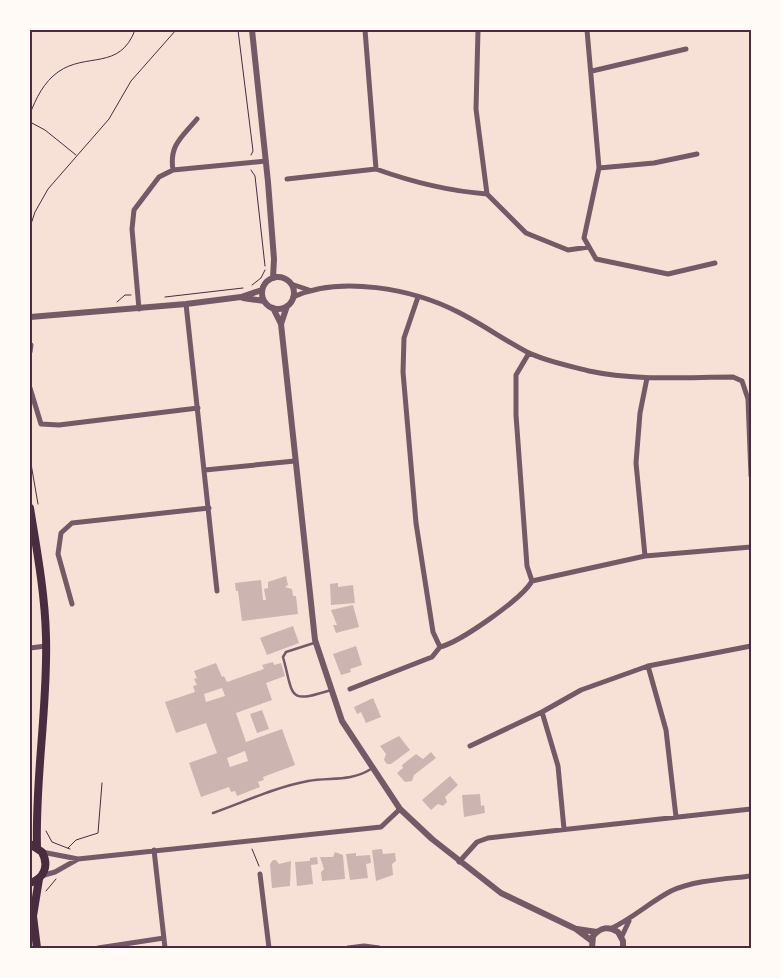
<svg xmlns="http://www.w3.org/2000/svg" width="781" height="978" viewBox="0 0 781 978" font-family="'DM Sans',sans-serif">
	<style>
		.building { fill: #ccb4b1; fill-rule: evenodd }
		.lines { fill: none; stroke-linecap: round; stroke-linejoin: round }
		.path { stroke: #4a2c40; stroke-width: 1 }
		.service { stroke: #755966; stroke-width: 2.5 }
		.minor { stroke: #755966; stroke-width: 5 }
		.tertiary { stroke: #755966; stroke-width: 6 }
		.secondary { stroke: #4a2c40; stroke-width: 8 }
		.neatline { fill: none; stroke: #4a2c40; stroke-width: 2 }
	</style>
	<rect width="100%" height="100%" fill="#f7e1d7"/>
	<path class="building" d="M286,576L288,585L285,587L292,589L293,596H287H296L298,614L242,621L238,591H236L235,583L261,580L263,600H266L264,589L268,588V582Z
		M338,583V587L353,585L355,603L331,605L330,584Z
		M353,605L359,627L336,633L333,625H337L331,610Z
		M293,626L299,643L267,655L260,638Z
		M356,646L362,665L350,669L351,672L341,675L333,654Z
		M273,662L274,665L281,663L285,676L266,683L272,700L236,713L246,742L282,729L295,765L263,777L264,780L258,782L260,787L237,796L235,791L231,792L229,787L201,797L189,763L217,753L206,723L176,733L165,702L195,692L193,686L197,685L194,679L197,678L194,671L216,663L222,677L224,676L227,682L264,669L262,665ZM222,688L225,696L206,702L204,694ZM245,751L248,761L230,767L227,758Z
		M373,698L381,717L366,723L361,712L357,714L354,707Z
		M262,710L269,729L257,733L250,714Z
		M399,736L410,750L391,764H387L384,760L386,754L380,746Z
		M431,752L436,758L414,775L412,781L405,782L397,773L403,768L402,765L416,754L423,759Z
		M450,776L458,785L445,797L447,802L443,806L438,804L431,810L422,800Z
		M480,794L481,806L484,805L485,813L464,817L462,795Z
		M382,849L383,854L395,853L396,861L392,864L393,875L376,881L372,850Z
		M335,852L343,855L345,879L322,881L321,872L324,869L320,857H333Z
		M356,853V856L370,855L371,863L366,864L368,878L350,880L346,854Z
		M317,857L318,864L311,865L313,884L297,886L295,862L310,861V858Z
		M273,860H276L279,864L291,861L290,886L272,888L270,864Z"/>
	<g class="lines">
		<path class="path" d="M238,30L253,151L251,155
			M30,114C36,98 44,82 58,72C86,52 120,71 135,30
			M30,122L45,130L76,155
			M251,170L255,176L265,266
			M30,227L35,212L48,189L109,119L131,81L176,30
			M252,285L261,278L265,270
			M165,297L243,288
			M117,302L125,295H131
			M30,458L38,504
			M46,831L52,842L70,849
			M68,848L76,840L98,833L102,783
			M252,849L259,866
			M46,891L56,879"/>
		<path class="service" d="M314,643L286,652L283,657C294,697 287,704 331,690
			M213,813C244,802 276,787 308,781C331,777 350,782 371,769"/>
		<path class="minor" d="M365,30L376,169C412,182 448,191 487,194L476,109L478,30
			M587,30L599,168L584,238L596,259L668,274L715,263
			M592,71L686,49
			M599,168L654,163L697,154
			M173,170C169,145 182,137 197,119
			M287,179L376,169
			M487,194L526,233L568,250L589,247
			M291,284L309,290
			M293,297C340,275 413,289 458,312C482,324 504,340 527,352C545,361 570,366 589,371C636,381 686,377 733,377L742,381L748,399L751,476
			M418,297L404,338L403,372L416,523L433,632L440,647C460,642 522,599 532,581L645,556L636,463L640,413L647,378
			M186,304L217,591
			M139,309L132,229L134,210L159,177L173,170L266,161
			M30,352L31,345
			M529,353L516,375V415L527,566L532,581
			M30,388L41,424L59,425L198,408
			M205,470L295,461
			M645,556L751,547
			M72,604L58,554L61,533L72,523L209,508
			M30,648L46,646
			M648,666L666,730L676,817
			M350,689L432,657L440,647
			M470,746L542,712
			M564,829L558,766L542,712L581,690L648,666L751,646
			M154,850L165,948
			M42,852L78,859
			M459,862L477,842L488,838L751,809
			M260,874L269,948
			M41,876L55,872L78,859L381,827L400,809
			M612,928C633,918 650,902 671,891C695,880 726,879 751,876
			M622,936L629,921
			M98,948L164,938
			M348,948L364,946L379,948"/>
		<path class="tertiary" d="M252,30L268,182L274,259L273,278
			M262 293a16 16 0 1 1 32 0a16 16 0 1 1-32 0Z
			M243,298L264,301
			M273,308L281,324L315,640L342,721L400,809L432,839L501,893L576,929L592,941
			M30,317L186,304L241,297L262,290
			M281,324L287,306
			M577,929L597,932
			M592,948L593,936C601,927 608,926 618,932L623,941V948"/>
		<path class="secondary" d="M30,508C37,551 45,594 46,637C48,707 35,777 37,847
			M30,844L42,852C49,865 45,878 30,883
			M37,948L33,916L39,879"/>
	</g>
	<rect width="781" height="978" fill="none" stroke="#fffaf5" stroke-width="62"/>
	<rect x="31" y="31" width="719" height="916" class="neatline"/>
</svg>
